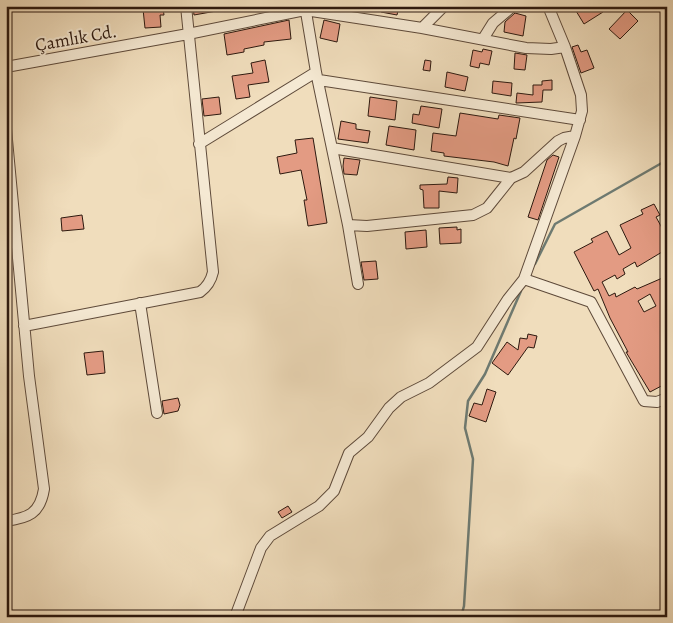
<svg xmlns="http://www.w3.org/2000/svg" width="673" height="623" viewBox="0 0 673 623" font-family="Alegreya,serif">
	<style>
		.lines { fill: none; stroke-linecap: round; stroke-linejoin: round }
		.stream { stroke: #6e7a71; stroke-width: 2.5 }
		.building { fill: #e39b83; stroke: #2d190f; fill-rule: evenodd }
		.minor-casing { stroke: #5e4a3a; stroke-width: 12 }
		.minor { stroke: #f5e9d3; stroke-width: 10 }
		.labels { text-anchor: middle; stroke-width: 4; stroke-linejoin: round; paint-order: stroke }
		.street-label { font-size: 18px; fill: #2d190f; stroke: #f5e9d3 }
	</style>
	<rect width="100%" height="100%" fill="#f0ddbc"/>
	<filter id="stains"><feTurbulence type="fractalNoise" baseFrequency=".004" numOctaves="4"/><feColorMatrix values="0 0 0 0 .2 0 0 0 0 .09 0 0 0 0 .02 0 0 0 .5 -.17"/></filter>
	<radialGradient id="worn" r=".72"><stop offset=".6" stop-color="#630" stop-opacity="0"/><stop offset="1" stop-color="#630" stop-opacity=".3"/></radialGradient>
	<g class="lines">
		<path class="stream" d="M535,264L555,224L667,160
			M461,617L464,606L473,459L465,428L468,401L485,374L521,291"/>
	</g>
	<path class="building" d="M193,6H222V10L194,15Z
		M382,6H399L397,15L381,12Z
		M573,6H599L603,12L584,24Z
		M163,8L164,15H160L161,27L145,28L143,9Z
		M627,10L638,21L620,39L609,29Z
		M515,13L526,16L523,36L504,32L505,22Z
		M289,20L291,39L264,42V45L244,49V52L227,55L224,34Z
		M324,20L340,24L337,42L320,38Z
		M578,45L581,52L587,50L594,68L581,73L572,47Z
		M483,49L492,51L489,65L480,63L479,68L470,66L473,50L482,52Z
		M515,53L527,55L525,70L514,69Z
		M265,60L269,82L248,85L250,97L236,99L232,76L253,73L251,63Z
		M425,60L431,61L430,71L423,70Z
		M447,72L468,77L465,91L445,87Z
		M552,80V90H543L542,102L516,103L517,93L533,95V85H542V81Z
		M493,81L512,83L511,96L492,93Z
		M219,97L221,114L204,116L202,99Z
		M370,97L397,101L395,120L368,116Z
		M421,106L442,109L439,128L412,123L413,114L419,115Z
		M460,113L498,119L499,115L520,118L516,139L514,138L508,166L494,162L444,156V153L431,151L433,133L456,136Z
		M341,121L356,124V129L370,131L368,143L338,139Z
		M389,126L416,130L414,150L386,145Z
		M313,138L327,223L308,226L304,200H307L301,170L280,174L277,157L297,153L295,140Z
		M553,155L559,157L538,220L528,217L547,160Z
		M344,158L360,160L357,175L344,174L343,166Z
		M448,177L458,178L457,193L439,191V208H424L423,190L420,189V185L447,184Z
		M654,204L660,215L656,217L667,237V249L637,267L635,262L623,269L625,274L617,279L615,275L602,282L609,296L615,293L616,297L635,287L637,289L667,276V383L650,392L626,352H628L610,318L598,289L594,291L574,252L593,242L591,239L607,231L619,255L631,248L620,225L643,214L641,210ZM650,294L656,306L644,312L638,301Z
		M82,215L84,229L62,231L61,218Z
		M457,227V230L461,229V243L440,244L439,228Z
		M426,230L427,247L406,249L405,232Z
		M376,261L378,279L364,280L361,262Z
		M528,334L537,336L534,348L528,347L508,375L492,363L507,342L518,350L520,338L527,339Z
		M103,351L105,373L87,375L84,353Z
		M487,389L496,392L486,422L469,416L474,403L482,405Z
		M178,398L180,405L178,411L164,414L162,401Z
		M288,506L292,512L282,518L278,512Z"/>
	<g class="lines">
		<defs>
			<path id="minor" d="M305,6L316,72L348,225L367,226L473,215L487,208L511,178L524,172L558,141L564,138L575,136
				M422,28L444,6
				M483,39L493,23L513,6
				M6,67L188,34L305,10L422,28L526,48L551,49L565,47
				M319,80L580,120
				M6,129L29,376L44,489C40,514 28,518 6,521
				M199,144L316,72
				M332,148L511,178
				M348,225L358,284
				M524,279L591,302L644,401L657,402L667,398
				M140,303L157,413
				M24,326L200,292C207,287 211,281 213,272L186,6
				M235,617L261,548L270,536L319,506L334,491L349,453L368,437L389,408L401,397L429,383L477,347L508,299L524,279L575,136L582,111L581,95L565,47L548,6"/>
		</defs>
		<use href="#minor" class="minor-casing"/>
		<use href="#minor" class="minor"/>
	</g>
	<g class="labels">
		<g class="street-label">
			<text transform="translate(76 38) rotate(-10)" y="6">Çamlık Cd.</text>
		</g>
	</g>
	<rect width="673" height="623" fill="none" stroke="#f0ddbc" stroke-width="25"/>
	<rect x="8" y="8" width="658" height="608" fill="none" stroke="#2d190f" stroke-width="2.5"/>
	<rect x="12" y="12" width="648" height="598" fill="none" stroke="#2d190f"/>
	<rect width="100%" height="100%" filter="url(#stains)"/>
	<rect width="100%" height="100%" fill="url(#worn)"/>
</svg>
